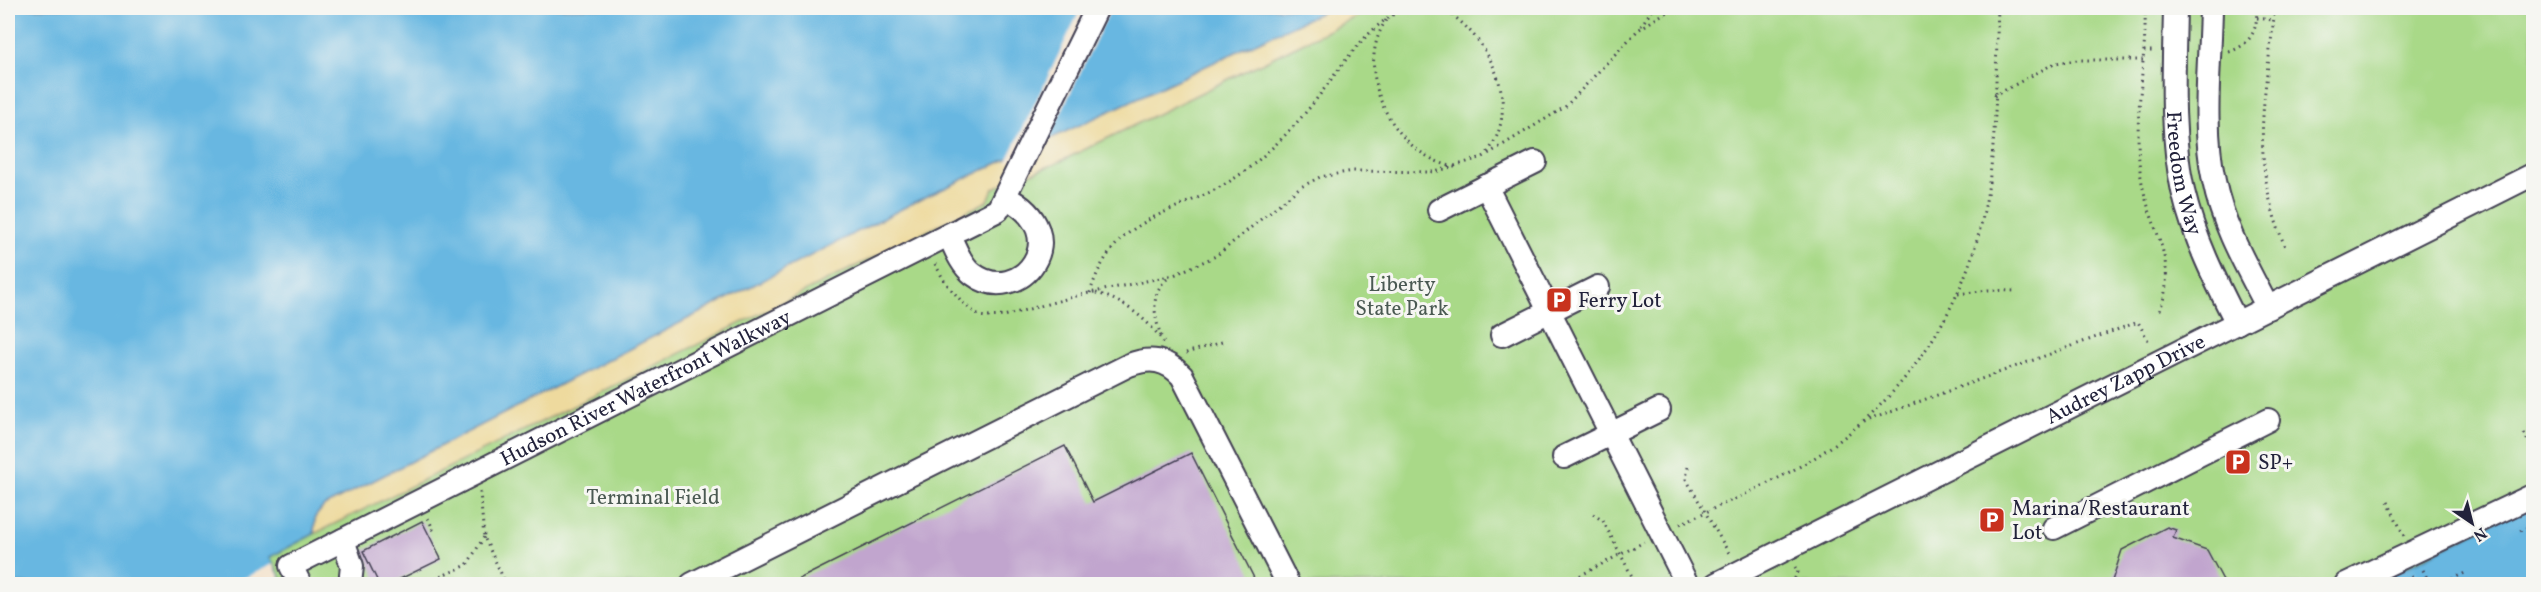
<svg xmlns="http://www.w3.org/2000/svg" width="2541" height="592" viewBox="0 0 2541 592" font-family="Vollkorn,serif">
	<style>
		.green { fill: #a9d988; stroke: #667e62; stroke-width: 1.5 }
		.sand { fill: #eeda9e; stroke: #887e6c; stroke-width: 1.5 }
		.water { fill: #67b7e1; stroke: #446c8e; stroke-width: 1.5 }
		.pier { fill: #f4e6d3 }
		.building { fill: #c1a5ce }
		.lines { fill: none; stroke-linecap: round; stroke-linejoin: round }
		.minor-casing { stroke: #423f52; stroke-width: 26 }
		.path { stroke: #423f52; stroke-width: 3; stroke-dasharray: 1.5 4.5; stroke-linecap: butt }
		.minor { stroke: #fff; stroke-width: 22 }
		.labels { text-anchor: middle; stroke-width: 6; stroke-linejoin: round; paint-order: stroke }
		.street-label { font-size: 21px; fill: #22223b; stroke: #f6f6f2 }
		.park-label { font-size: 21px; fill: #4a5952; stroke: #f6f6f2 }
		.poi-label { font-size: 21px; fill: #22223b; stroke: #f6f6f2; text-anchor: start }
	</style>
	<rect width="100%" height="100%" fill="#f6f6f2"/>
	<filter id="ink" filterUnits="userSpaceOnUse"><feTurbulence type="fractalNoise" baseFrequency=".0167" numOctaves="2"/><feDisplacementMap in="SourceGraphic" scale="12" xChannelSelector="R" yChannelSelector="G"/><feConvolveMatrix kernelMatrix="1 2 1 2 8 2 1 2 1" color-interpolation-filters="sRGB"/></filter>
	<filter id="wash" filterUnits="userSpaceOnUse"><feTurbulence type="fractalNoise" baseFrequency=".008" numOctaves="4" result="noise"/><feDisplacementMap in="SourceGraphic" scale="24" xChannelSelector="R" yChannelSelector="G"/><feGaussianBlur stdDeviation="1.35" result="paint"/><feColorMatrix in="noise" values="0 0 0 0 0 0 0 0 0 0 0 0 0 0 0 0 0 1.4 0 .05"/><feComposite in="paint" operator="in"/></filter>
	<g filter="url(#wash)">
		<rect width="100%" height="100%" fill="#f4e6d3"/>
		<path class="green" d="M1330,8H2533V503L2372,584H284L270,557L314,534L315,517Z"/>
		<path class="sand" d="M1330,8H1374L1055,164L993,188L988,201L314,534L315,517L324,506L915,202Z"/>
		<path class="water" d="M8,8H1330L915,202L324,506L315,517L314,534L270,557L284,584H8Z
			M2533,503V584H2372Z"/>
		<path class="pier" d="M1081,8H1111L1046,144L1006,163Z
			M273,564L281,579L269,584H240L238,581Z"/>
		<g id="blocks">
			<path class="building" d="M1065,446L1093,502L1191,453L1257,584H789Z
				M422,521L441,559L390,584H379L363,551Z
				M2167,527L2176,530L2173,538L2207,550L2225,584H2111L2122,550Z"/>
		</g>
	</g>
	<g filter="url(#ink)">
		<use href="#blocks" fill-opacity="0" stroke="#423f52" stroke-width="1.5"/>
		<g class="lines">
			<defs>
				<g id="minor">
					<path id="s1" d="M2175,8C2174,68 2170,132 2183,191C2194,238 2215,280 2237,323"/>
					<path d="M2211,8C2210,65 2202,125 2214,181C2223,227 2247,267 2268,308"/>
					<path d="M1486,186L1687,584"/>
					<path d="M1439,210L1535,162"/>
					<path d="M962,228L998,210L1097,8"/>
					<path d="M949,235C955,248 961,265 973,274C1019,309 1079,234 1005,197"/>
					<path d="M1502,335L1598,287"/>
					<path d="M1564,457L1659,410"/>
					<path d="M2054,528L2268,420"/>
					<path d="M343,540L352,566L350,584"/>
					<path id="s2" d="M300,584L291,566L956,231"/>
					<path d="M692,584L1129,365C1150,357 1166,359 1182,376L1288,584"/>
					<path id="s3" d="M1716,584L2534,174"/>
					<path d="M2346,584L2534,495"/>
				</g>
			</defs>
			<use href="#minor" class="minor-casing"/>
			<path class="path" d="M1442,8C1490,37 1525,106 1485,156
				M2145,8C2147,67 2130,128 2143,188C2153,233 2179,264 2159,312
				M2275,8C2265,101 2248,157 2286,249
				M2257,18L2273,20
				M1386,20C1351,74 1395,156 1455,167
				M1641,26L1653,8
				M2144,51H2156
				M2229,52C2250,45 2259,29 2256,8
				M1994,96L2055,63L2078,60H2143
				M935,264L945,282L964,304L979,316L987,317L1004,316L1080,295L1174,275L1216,256L1299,188L1320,177L1353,171L1435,172L1483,157L1565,107L1638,30L1663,14L1679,8
				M1090,293C1116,206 1186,217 1246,170C1270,152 1292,129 1311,106C1340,70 1362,29 1405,8
				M1096,293C1123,300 1149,320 1164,343
				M1958,294L1988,290L2016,291
				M1161,336C1154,316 1149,290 1170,277
				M1186,353L1222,342
				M1863,422L2138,322L2150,344
				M2524,433L2534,453
				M1688,467L1686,479L1730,555
				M480,492L484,537L506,584
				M2388,502L2404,536
				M1593,514L1603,521L1636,584
				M428,518L433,529L428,532
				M1680,524C1724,503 1772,484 1814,458C1901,404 1964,312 1984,211C1998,145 1995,75 1998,8
				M2520,531L2534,524
				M2423,570L2430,584
				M2411,576L2416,584
				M424,584L467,565L484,537
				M1564,584L1644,542
				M1792,584L1798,572L1795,567
				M2441,584L2465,573"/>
			<use href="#minor" class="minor"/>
		</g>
	</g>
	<defs>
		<symbol id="parking-square" viewBox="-11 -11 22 22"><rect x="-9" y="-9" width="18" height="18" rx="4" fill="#c8321e" stroke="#f6f6f2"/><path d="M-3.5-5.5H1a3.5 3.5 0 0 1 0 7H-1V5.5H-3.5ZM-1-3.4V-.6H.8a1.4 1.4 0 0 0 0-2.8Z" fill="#fff"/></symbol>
	</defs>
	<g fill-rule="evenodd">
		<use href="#parking-square" x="1544" y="285" width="30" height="30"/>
		<use href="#parking-square" x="2223" y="447" width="30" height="30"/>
		<use href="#parking-square" x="1977" y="505" width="30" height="30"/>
	</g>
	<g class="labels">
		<g class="street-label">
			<text dy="7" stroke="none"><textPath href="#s1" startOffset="166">Freedom Way</textPath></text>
			<text dy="7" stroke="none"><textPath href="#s3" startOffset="458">Audrey Zapp Drive</textPath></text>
			<text dy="7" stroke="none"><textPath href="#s2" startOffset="417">Hudson River Waterfront Walkway</textPath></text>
		</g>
		<g class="park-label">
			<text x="1402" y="291">Liberty<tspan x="1402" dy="24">State Park</tspan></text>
			<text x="653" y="504">Terminal Field</text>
		</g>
		<g class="poi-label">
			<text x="1578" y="307">Ferry Lot</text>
			<text x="2258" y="469">SP+</text>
			<text x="2012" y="515">Marina/Restaurant<tspan x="2012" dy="24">Lot</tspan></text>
		</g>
	</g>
	<rect width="2541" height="592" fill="none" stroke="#f6f6f2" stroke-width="30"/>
	<g transform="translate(2472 523) rotate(145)" stroke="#f6f6f2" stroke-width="4.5" paint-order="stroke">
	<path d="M0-4.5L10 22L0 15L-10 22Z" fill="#22223b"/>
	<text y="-9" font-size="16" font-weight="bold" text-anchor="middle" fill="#22223b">N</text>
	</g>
</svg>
